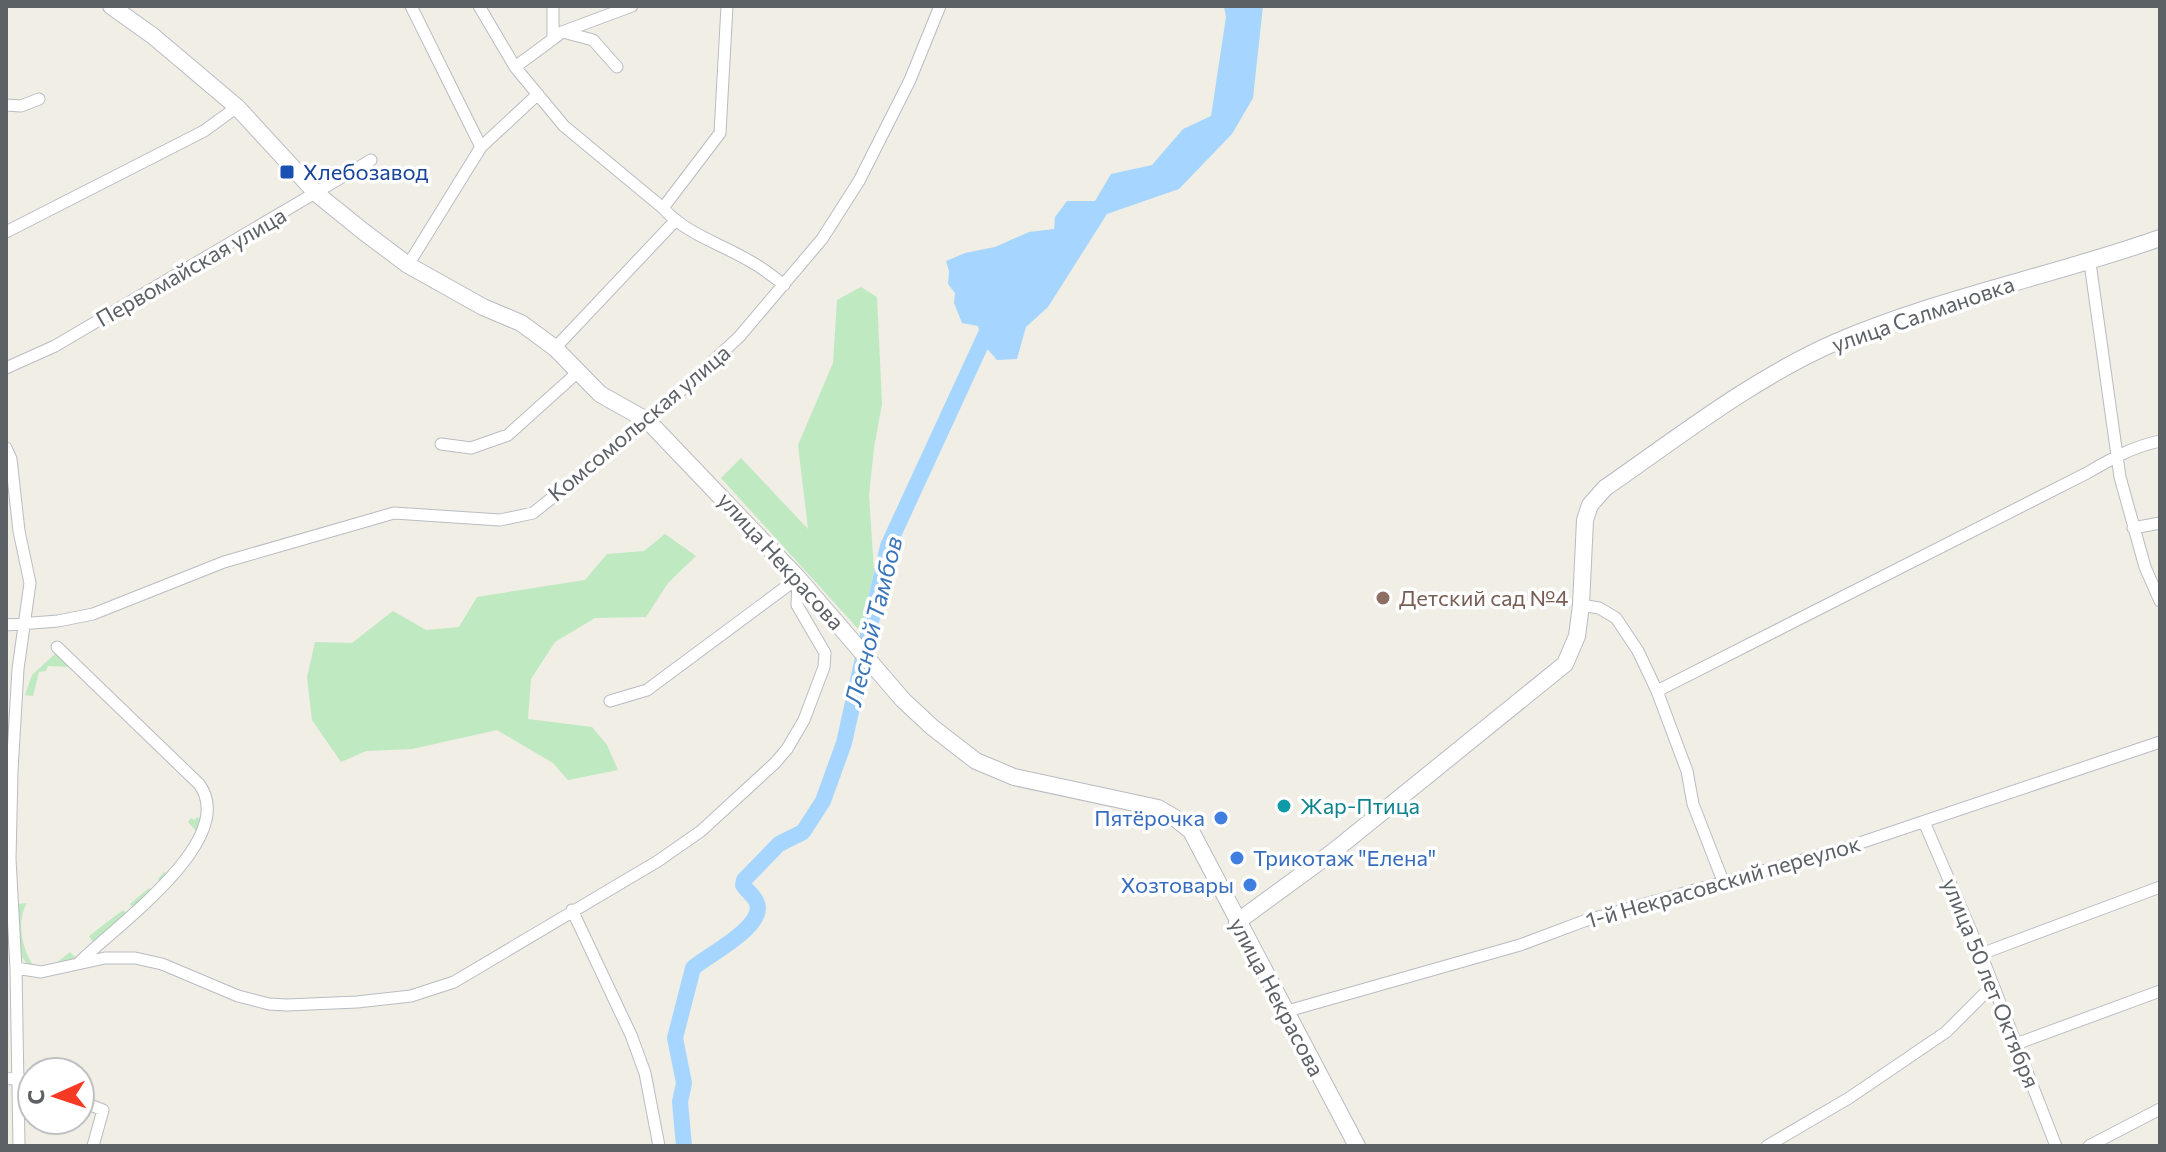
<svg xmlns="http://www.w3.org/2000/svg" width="2166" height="1152" viewBox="0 0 2166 1152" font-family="Commissioner,sans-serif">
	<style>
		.green { fill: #bfe9c0 }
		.water { fill: #a6d6ff }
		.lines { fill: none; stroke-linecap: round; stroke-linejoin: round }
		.river { stroke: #a6d6ff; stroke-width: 16 }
		.street-casing { stroke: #b9bcc2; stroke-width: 13 }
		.secondary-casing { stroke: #b8bbc2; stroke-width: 18 }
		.street { stroke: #fff; stroke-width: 11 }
		.secondary { stroke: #fff; stroke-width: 16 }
		.transit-dot { fill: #1a4fb4; stroke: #fff; stroke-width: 3 }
		.education-dot { fill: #8d6e63; stroke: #fff; stroke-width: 3 }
		.culture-dot { fill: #0f9aa8; stroke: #fff; stroke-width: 3 }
		.shop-dot { fill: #3f7fe0; stroke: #fff; stroke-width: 3 }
		.labels { text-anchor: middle; stroke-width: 7; stroke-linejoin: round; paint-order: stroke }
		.transit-label { font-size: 22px; fill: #164399; stroke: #fff; text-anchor: start }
		.street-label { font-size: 22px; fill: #5c6166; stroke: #fff }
		.education-label { font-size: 22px; fill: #785e54; stroke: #fff; text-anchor: start }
		.culture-label { font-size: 22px; fill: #0d838f; stroke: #fff; text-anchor: start }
		.shop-label { font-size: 22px; fill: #366cbe; stroke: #fff; text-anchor: end }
		.water-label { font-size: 24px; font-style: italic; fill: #3a75ba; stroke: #fff }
	</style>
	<rect width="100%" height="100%" fill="#f0eee5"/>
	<path class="green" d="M861,287L877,297L882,404L874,448L869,495L874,571L861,632L721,478L741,458L808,529L798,445L833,363L837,300Z
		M665,534L696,556L668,583L646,617L595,618L555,642L531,679L528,719L592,727L607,745L618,770L568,780L553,763L497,730L412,749L366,751L341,762L312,720L307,677L315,642L352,643L393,611L426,630L459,627L477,597L585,580L607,554L644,551Z
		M56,653L112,701L194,781C199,787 205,794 207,802C209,810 204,818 201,826C176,885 123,919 75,960C58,970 25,977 20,950C17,936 18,919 18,904L27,903C16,921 22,948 33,965L50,968L70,952L75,957L93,942L89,936L123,910L128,914L133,908L130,904L149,888L154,891L161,884L158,879L164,872L169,876L182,861L197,832L188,822L191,818L194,820L197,817L201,819L206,811V800L193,781L165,759L71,667L48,666L46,671L39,672L33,696L25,695L32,675Z"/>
	<path class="water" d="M1224,6H1263L1253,98L1232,134L1179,189L1107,214L1048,307L1026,327L1017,359L997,360L982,343L978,326L962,323L954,303L955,293L948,284L949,271L946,261L965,253L995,247L1029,232L1054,229L1055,217L1067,201H1095L1111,174L1152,165L1183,129L1211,116L1226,17Z"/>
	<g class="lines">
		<path class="river" d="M684,1146L680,1102L684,1083L675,1038L693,968C709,954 769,925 756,901C753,895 747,891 743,885L744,880L779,844L803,832L823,801L844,743L888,546L990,325"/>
		<defs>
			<path id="street" d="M411,6L481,147
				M479,6L515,67L564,126L663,208C686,234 719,243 748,260C761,267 773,276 784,285
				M563,32L593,40L617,67
				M553,39L562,32L632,6
				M515,67L553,39V6
				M6,105L21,106L39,99
				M663,208L720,133L727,6
				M6,232L204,131L237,107
				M2090,263L2120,477L2145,567L2160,601
				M408,265L481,147L538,94
				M555,348L675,221
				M6,368L55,346L371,160
				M441,444L471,448L508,435L578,372
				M6,448L11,459L19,531L30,583L18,669L12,771L10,859L16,968L19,1146
				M2133,528L2160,523
				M1581,605L1599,608L1616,618L1638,651L1657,691L1687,771L1693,804L1723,881
				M6,625L58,621L93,614L224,562L394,513L500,520L533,513L648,421L739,337L822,239L859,181L910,80L940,6
				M57,647L199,784C241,840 112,928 79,963
				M1657,691L2087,473C2111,459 2132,447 2160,441
				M610,701L647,690L798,578
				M1924,822L1981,954L2056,1146
				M572,910L631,1035L645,1073L659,1146
				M1981,954L2160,887
				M16,968L41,972L105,958H135L162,964L238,996L269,1004L287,1005L357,1002L411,996L454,982L658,861L701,831L775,763L787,749L804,720L824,667L825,653L797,605L798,578
				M1284,1012L1520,945L1584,921L1842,849L2160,742
				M2016,1044L2160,991
				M6,1079L18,1078L32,1083
				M80,1101L103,1110L93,1146
				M1767,1146L1849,1098L1946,1032L1993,985
				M2089,1146L2160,1109"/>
			<path id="secondary" d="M111,6L153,36L237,107L317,194L364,232L408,265L483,307L521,323L555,348L600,394L648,421L798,578L903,700L932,727L976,761L1014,777L1158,808L1175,818L1191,831L1357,1146
				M1237,922L1334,851L1565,664L1577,636L1581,605L1585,520L1590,505L1605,488C1680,436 1752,379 1836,342C1941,297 2053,276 2160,238"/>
		</defs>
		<use href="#street" class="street-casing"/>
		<use href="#secondary" class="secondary-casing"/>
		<use href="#street" class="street"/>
		<use href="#secondary" class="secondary"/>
	</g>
	<rect class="transit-dot" x="279" y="164" width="16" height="16" rx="4"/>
	<circle class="education-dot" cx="1383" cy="598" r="8"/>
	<circle class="culture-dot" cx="1284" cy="806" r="8"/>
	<g class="shop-dot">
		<circle cx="1221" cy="818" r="8"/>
		<circle cx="1237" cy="858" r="8"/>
		<circle cx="1250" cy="885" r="8"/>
	</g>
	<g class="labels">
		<g class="transit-label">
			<text x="303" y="180">Хлебозавод</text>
		</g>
		<g class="street-label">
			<text transform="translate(191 267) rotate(-30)" y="8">Первомайская улица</text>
			<text transform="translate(1923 314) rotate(-19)" y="8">улица Салмановка</text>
			<text transform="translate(639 423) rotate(-40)" y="8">Комсомольская улица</text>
			<text transform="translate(781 561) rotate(48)" y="8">улица Некрасова</text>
			<text transform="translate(1723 882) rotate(-16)" y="8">1-й Некрасовский переулок</text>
			<text transform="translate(1991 983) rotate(68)" y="8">улица 50 лет Октября</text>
			<text transform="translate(1277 997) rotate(62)" y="8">улица Некрасова</text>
		</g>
		<g class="education-label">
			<text x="1399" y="606">Детский сад №4</text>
		</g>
		<g class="culture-label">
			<text x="1300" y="814">Жар-Птица</text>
		</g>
		<g class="shop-label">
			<text x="1205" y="826">Пятёрочка</text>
			<text x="1253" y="866" text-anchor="start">Трикотаж "Елена"</text>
			<text x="1234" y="893">Хозтовары</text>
		</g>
		<g class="water-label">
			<text transform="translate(874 621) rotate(-76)" y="8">Лесной Тамбов</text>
		</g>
	</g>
	<rect width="2166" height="1152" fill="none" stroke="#5c6166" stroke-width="16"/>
	<g transform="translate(56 1096) rotate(267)"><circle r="38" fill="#ffffff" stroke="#bec0c2" stroke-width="2"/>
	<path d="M0-6L14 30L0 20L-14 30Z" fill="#f73a24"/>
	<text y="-12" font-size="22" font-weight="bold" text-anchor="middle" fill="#5c6166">С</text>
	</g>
</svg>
